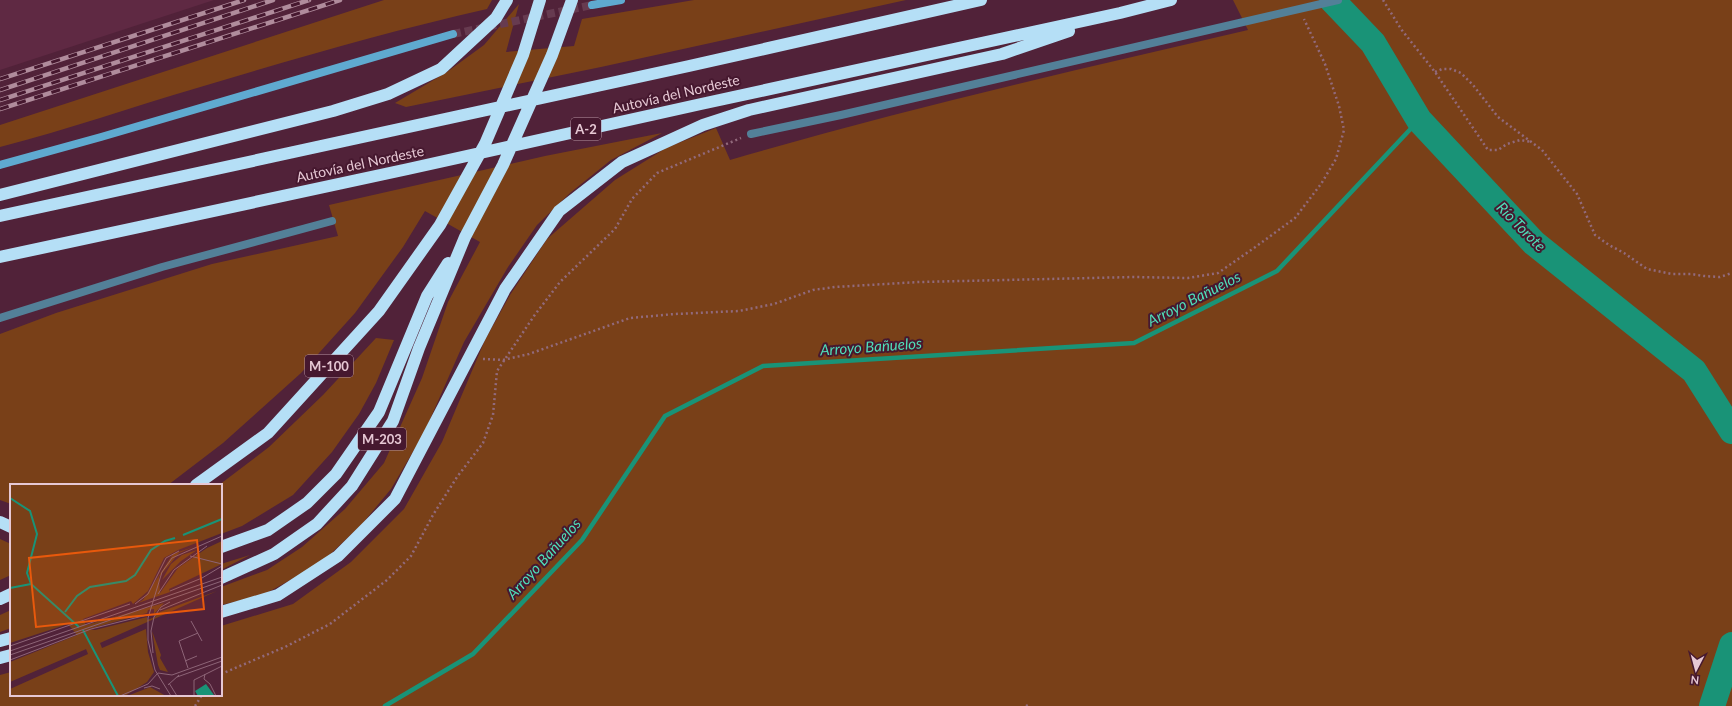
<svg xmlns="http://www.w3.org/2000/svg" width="1732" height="706" viewBox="0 0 1732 706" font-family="Lato,sans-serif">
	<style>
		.built { fill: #5f2943 }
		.green { fill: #794018 }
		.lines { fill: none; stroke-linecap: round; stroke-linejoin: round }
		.stream { stroke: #199377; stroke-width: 4.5 }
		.river { stroke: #199377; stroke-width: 26 }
		.secondary-tunnel { stroke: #673b50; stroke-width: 8; stroke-dasharray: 8 4; stroke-linecap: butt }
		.path { stroke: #926a7c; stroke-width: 2.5; stroke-dasharray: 2 3; stroke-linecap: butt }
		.lane { stroke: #538098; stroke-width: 8 }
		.secondary { stroke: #5faad0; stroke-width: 8 }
		.highway { stroke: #b5dff6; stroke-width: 12 }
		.rail-casing { stroke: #b08c9c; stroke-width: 4.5 }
		.rail { stroke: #46182f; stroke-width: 3; stroke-dasharray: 9; stroke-linecap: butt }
		.labels { text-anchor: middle; stroke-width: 4; stroke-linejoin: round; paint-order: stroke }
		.shield { fill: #46182f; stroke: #b693a2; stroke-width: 1 }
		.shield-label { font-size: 13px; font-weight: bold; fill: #e6c8d4 }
		.street-label { font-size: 14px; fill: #e6c8d4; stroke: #46182f }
		.water-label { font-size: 15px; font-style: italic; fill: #50deb9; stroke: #46182f }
		.inset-river { fill: none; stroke: #199377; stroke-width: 2 }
		.inset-road { fill: none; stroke: #8d6477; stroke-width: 1 }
		.view { fill: #e8590c; fill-opacity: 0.15; stroke: #e8590c; stroke-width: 2 }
		.inset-edge { fill: none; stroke: #e6c8d4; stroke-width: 2 }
	</style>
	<rect width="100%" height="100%" fill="#512239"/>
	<path class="built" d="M0,0H214L0,70Z"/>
	<path class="green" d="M384,0H492L487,9C390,31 293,59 197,88C132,107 67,130 0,147V125Z
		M694,0H906L601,67L406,107L395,103L447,72L484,45L519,4L506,52L574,46L582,19Z
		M1233,0H1732V706H0V675L11,672V695H221V626L293,604L351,562L404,509L442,442L485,340L510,295L547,239L615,180L666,148L716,128L730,160C901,110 1075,70 1248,30Z
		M662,133L611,160L570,193L537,225L508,267L464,342L424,433L391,489L362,524L321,563L263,595L221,605V587L267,570L302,547L345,509L384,463L422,378L448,302L480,242L425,211L403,247L355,313L301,373L223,443L168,485H11V504L0,500V334L56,313L212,264L338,236L329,205L545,156Z
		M376,338L394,340L376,383L359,414L332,452L293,495L242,526L221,534V485H219L269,447L323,395Z
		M0,539L11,544V575L0,580Z
		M250,555L221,570V564Z
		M11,610V628L0,632V615Z"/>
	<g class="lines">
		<path class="stream" d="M385,706L473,654L582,540L665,416L763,366L1134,343L1277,271L1419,120"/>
		<path class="river" d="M1332,0L1373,43L1419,120L1534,243L1694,371L1732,431
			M1712,706L1732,645"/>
		<path class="secondary-tunnel" d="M453,34L592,5"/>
		<path class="path" d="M1383,0L1401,29L1435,72L1488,150H1498L1507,144L1520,140L1532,142
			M1435,72L1442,69H1451L1461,73L1473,85L1498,117L1542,150L1577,194L1595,235L1609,245L1624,253L1647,269L1672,274H1691L1704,276L1720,277L1732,273
			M483,359L503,360L529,354L630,318L675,314L739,311L774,304L813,290L835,287L919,282L1134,277L1188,278L1218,273L1254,248L1295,218L1321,184L1336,159L1344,130L1339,106L1325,64L1304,19
			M221,674L285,647L330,624L387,580L411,556L433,515L457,477L483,443L493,415L497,371L534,316L560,282L615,229L632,199L657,173L741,138
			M195,706L202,695
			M1026,706L1028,705"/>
		<path class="lane" d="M751,134L841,115L1338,0
			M0,318L162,267L332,221"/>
		<path class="secondary" d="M592,5L621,0
			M0,165L101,137L453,34"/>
		<path class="highway" d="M0,195L333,111L388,94L441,69L496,18L507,0
			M0,216L689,66L981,0
			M0,257L408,169L701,104L1120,13L1171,0
			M196,485L268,433L379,311L440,225L485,144L523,55L540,0
			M0,522L11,527
			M221,547L268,530L307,503L336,474L379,412L427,296L448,263
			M221,578L274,554L317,524L352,486L393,421L419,348L465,237L503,165L552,55L572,0
			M0,599L11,594
			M221,612L278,595L338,556L395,499L505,289L559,211L622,162L703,125L749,110L1002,54L1069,31
			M0,641L11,638
			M0,658L11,655"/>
		<defs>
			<path id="rail" d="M0,79L244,0
				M0,90L273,0
				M0,100L309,0
				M0,109L340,0"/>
		</defs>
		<use href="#rail" class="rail-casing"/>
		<use href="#rail" class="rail"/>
	</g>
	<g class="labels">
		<g class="shield">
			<rect x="571" y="118" width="30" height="22" rx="3"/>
			<rect x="305" y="355" width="48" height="22" rx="3"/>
			<rect x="358" y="428" width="48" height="22" rx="3"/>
		</g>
		<g class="shield-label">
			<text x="586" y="134">A-2</text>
			<text x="329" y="371">M-100</text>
			<text x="382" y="444">M-203</text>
		</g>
		<g class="street-label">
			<text transform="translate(676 94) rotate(-13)" y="5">Autovía del Nordeste</text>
			<text transform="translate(360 164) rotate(-12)" y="5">Autovía del Nordeste</text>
		</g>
		<g class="water-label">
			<text transform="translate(1521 227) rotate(45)" y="5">Río Torote</text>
			<text transform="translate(1194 299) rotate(-27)" y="5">Arroyo Bañuelos</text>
			<text transform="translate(871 347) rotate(-4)" y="5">Arroyo Bañuelos</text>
			<text transform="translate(544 559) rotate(-48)" y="5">Arroyo Bañuelos</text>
		</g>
	</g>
	<g transform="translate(10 484)">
		<rect width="212" height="212" fill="#512239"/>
		<path d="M0,0H212V49L168,66L154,74L138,107L123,120L121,117L73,135L76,141L154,119L144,130V125L138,126L137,129L79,145L85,146L137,133V136L145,133L147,129L207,107L90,159L92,164L136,145L138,168L144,188L137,198L115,212H0V205L78,170L76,165L74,166L0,198V178L67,151L58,140L0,159ZM212,57V80L159,105L160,108L128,119L133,116L163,70L183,63L169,69L149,93L150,109L168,84L197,64ZM187,66L171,77L152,96L161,80L172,71ZM142,147L151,171L150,174L158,188L150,186L148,181ZM140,203L156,212H117L138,204Z" fill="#794018"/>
		<path d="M196,200L204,211L188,212L185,207Z" fill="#199377"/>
		<path class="inset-river" d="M0,14L20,27L27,50L17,89L21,100L69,143M173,51L212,35M0,104L21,100M55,128L67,112L80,103L116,97L125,91L141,66L155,57L165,54M73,146L108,212"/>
		<path class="inset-road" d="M180,72L212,80M160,107L192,94L212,82M148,110L164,86L197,62M125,120L138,110L156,74L169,67M150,126L212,101M181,137L192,157M0,162L120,120M0,167L212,93M143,169L141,147L144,133L151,123L160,118M0,171L212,97M0,176L81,145L137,131M175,177L187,172M178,184L169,157L188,149M195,190L194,195L200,200L206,212M167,193L212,177M159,199L167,212M158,201L169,191M134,204L142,202L150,205M110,212L138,200L148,189L162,191L212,173M133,212H149M161,212L145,186L138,156V134L152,88L162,74L212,52M184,212V196L212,182"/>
		<path class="view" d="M187,56L194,125L26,143L19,74Z"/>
		<rect width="212" height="212" class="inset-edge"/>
	</g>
	<g transform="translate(1696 670) rotate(186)" stroke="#46182f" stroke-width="3" paint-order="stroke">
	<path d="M0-3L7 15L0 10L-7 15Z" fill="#e6c8d4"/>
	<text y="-6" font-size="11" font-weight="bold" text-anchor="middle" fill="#e6c8d4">N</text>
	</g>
</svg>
